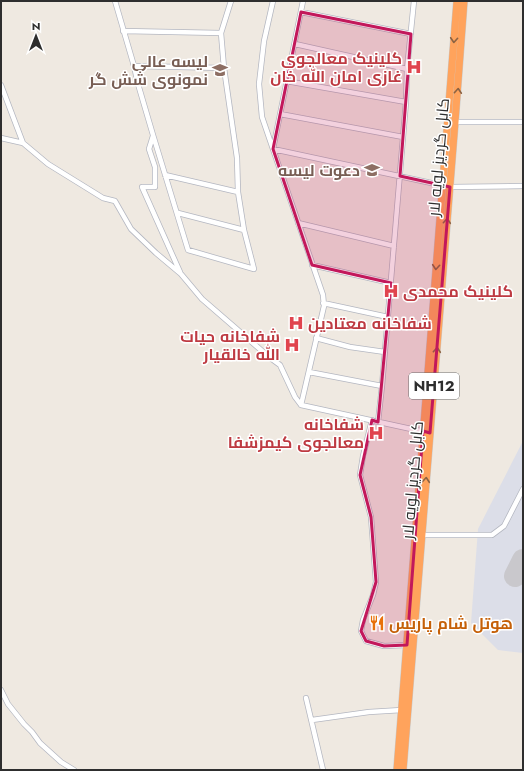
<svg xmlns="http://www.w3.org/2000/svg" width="524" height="771" viewBox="0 0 524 771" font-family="Jost,Cairo,sans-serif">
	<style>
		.airport { fill: #dcdee8 }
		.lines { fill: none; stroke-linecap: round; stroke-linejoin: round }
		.runway { stroke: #c9c8cc; stroke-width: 22 }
		.minor-casing { stroke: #b4b7c1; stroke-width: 6 }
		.highway-casing { stroke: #c9c9c9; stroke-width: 8 }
		.minor { stroke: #fff; stroke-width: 4.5 }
		.highway { stroke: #ffa35c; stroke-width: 7 }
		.oneway { stroke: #8c6343 }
		.marked { fill: #c2185b; fill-opacity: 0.2; stroke: #c2185b; stroke-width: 3; stroke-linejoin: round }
		.labels { text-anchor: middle; stroke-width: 3; stroke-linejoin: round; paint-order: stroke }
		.shield { fill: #fff; stroke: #6d6d6d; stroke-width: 1 }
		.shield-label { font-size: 15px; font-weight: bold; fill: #2e2e2e }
		.health-label { font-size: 16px; font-weight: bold; fill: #be3a42; stroke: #fff; text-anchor: end }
		.education-label { font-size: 16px; font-weight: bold; fill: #785e54; stroke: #fff; text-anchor: end }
		.street-label { font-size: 16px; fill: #2e2e2e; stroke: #fff }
		.food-label { font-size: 16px; font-weight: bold; fill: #c56008; stroke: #fff; text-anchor: start }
	</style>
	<rect width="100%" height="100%" fill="#efe9e1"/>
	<path class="airport" d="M523,441V653L498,650L471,623L478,529Z"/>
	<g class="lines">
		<path class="runway" d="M515,576L523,560"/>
		<defs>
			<path id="minor" d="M115,1L134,66L138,84L153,135L188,250L254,269L244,230L238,192L237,158L224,68L221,33L231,1
				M273,1L264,41L259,84L262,117L323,295L324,306L301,405
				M303,1L273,149L450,187L523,186
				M301,12L411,34
				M123,31L221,33
				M295,44L407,69
				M134,66L224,68
				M286,81L406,102
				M1,85L23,143
				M280,114L403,137
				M455,122H523
				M153,136L149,149L155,167V187H142L180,272
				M1,138L23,143L48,164L103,198L115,201L131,229L156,253L181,274L202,299L269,357L280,365L295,397L301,405L425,432
				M165,175L238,192
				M178,213L244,230
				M298,223L394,246
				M312,265L391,283
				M323,303L388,317
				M316,338L350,347L385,352
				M309,372L382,386
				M372,420L363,456L360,475L371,517L376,582L373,595L363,620L361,631L366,641L384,646L407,645
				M378,422L382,386L406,102L407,69L414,1
				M421,535H492L504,526L523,489
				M1,690L8,704L24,724L32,732L40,743L61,762L74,770
				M306,698L323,770
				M312,720L369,712L402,710"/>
			<path id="highway" d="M397,770L457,1
				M403,770L455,122L464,1"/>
		</defs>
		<use href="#minor" class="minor-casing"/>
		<use href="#highway" class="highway-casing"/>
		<use href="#minor" class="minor"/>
		<use href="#highway" class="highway"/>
	</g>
	<defs><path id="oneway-chevron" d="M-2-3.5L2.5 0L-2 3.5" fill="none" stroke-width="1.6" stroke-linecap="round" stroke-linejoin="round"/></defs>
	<g class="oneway">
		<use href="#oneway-chevron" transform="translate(454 40) rotate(94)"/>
		<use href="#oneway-chevron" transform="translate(458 91) rotate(-86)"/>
		<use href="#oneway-chevron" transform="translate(447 221) rotate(-85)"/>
		<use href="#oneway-chevron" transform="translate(436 267) rotate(95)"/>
		<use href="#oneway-chevron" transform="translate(437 350) rotate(-85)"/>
		<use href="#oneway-chevron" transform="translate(426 480) rotate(-85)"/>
	</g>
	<path class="marked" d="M301,12L411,34L400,176L450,187L430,433L423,431L407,645L384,646L366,641L361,631L376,582L371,517L360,475L372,420L378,422L391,283L312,265L273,149Z"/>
	<defs>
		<symbol id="hospital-bare" viewBox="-9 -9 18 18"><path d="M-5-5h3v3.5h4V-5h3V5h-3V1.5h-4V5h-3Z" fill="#e0444e" stroke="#fff" stroke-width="2.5" paint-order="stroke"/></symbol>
		<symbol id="school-bare" viewBox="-9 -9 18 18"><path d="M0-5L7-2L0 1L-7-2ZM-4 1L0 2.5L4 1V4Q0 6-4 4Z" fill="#8d6e63" stroke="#fff" stroke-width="2.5" paint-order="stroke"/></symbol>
		<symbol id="restaurant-bare" viewBox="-9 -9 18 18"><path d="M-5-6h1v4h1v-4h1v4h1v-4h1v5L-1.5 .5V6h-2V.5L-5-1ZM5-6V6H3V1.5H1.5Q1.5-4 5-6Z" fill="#e8710a" stroke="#fff" stroke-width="2.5" paint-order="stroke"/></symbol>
	</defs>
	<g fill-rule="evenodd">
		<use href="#hospital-bare" x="403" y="56" width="22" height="22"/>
		<use href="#school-bare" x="209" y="59" width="22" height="22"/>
		<use href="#school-bare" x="361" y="159" width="22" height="22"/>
		<use href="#hospital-bare" x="380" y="280" width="22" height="22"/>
		<use href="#hospital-bare" x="285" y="312" width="22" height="22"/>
		<use href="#hospital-bare" x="281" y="334" width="22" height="22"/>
		<use href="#hospital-bare" x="365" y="422" width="22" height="22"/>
		<use href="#restaurant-bare" x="366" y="612" width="22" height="22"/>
	</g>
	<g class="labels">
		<rect class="shield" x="409" y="373" width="50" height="26" rx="3"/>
		<g class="shield-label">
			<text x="434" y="391">NH12</text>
		</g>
		<g class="health-label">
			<text x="402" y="64">کلینیک معالجوی<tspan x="402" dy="18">غازی امان الله خان</tspan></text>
			<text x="403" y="297" text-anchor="start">کلینیک محمدی</text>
			<text x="308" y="329" text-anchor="start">شفاخانه معتادین</text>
			<text x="280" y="342">شفاخانه حیات<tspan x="280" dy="18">الله خالقیار</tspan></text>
			<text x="364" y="430">شفاخانه<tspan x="364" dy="18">معالجوی کیمزشفا</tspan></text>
		</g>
		<g class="education-label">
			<text x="208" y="67">لیسه عالی<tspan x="208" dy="18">نمونوی شش گر</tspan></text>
			<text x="360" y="176">دعوت لیسه</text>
		</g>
		<g class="street-label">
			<text transform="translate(438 157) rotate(-85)" y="6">کابل گردیز لویه لار</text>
			<text transform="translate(412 480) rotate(-85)" y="6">کابل گردیز لویه لار</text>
		</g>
		<g class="food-label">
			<text x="389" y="629">هوتل شام پاریس</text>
		</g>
	</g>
	<rect width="524" height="771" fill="none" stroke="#2e2e2e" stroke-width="4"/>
	<g transform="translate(36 36)" stroke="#ffffff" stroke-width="3" paint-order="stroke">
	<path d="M0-3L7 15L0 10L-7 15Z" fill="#2e2e2e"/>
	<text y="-6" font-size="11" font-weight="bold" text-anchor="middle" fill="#2e2e2e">N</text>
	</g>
</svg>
